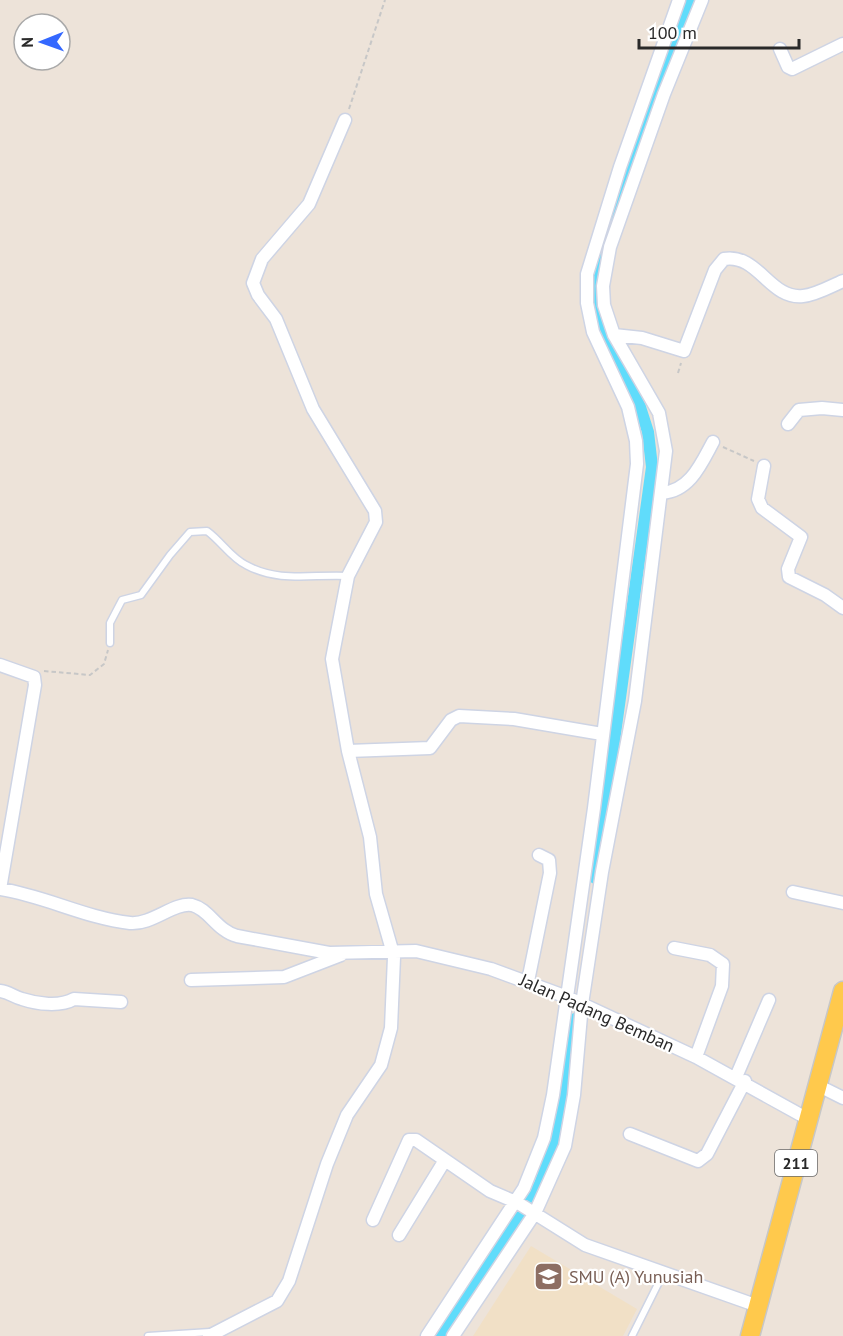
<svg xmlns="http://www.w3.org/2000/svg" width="843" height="1336" viewBox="0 0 843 1336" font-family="'PT Sans',sans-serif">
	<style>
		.education { fill: #f1e0c6 }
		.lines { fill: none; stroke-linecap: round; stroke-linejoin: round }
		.canal { stroke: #60dcfb; stroke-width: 12 }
		.service-casing { stroke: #ced4e4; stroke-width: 9 }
		.minor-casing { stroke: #ced4e4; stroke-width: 15 }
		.primary-casing { stroke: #c7c7c7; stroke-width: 21 }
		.path { stroke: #c7c7c7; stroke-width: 2; stroke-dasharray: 4.5 3; stroke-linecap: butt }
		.service { stroke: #fff; stroke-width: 6 }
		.minor { stroke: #fff; stroke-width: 12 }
		.primary { stroke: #ffc94c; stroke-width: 18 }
		.labels { text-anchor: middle; stroke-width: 4.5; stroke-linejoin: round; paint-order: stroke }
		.shield { fill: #fff; stroke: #696969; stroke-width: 1.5 }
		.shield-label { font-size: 16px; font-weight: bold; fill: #292929 }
		.street-label { font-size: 18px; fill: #292929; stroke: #fff }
		.education-label { font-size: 18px; fill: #785e54; stroke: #fff; text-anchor: start }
	</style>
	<rect width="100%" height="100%" fill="#ede3d9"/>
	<path class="education" d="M531,1246L637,1309L623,1336H473Z"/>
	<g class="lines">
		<path class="canal" d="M595,878L652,467L648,432L640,407L601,328L594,290L595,271L660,79L692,0
			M442,1336L540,1184L558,1133L575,1019"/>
		<defs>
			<path id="service" d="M110,643V623L122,600L141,595L170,555L190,532L207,531C221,541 231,558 246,565C279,583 312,574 348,576
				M148,1336L210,1332
				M632,1336L664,1272"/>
			<path id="minor" d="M780,49L788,67L792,69L843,44
				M614,335L642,338L684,351L715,270L724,259C758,253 770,300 803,296C816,295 831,286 843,281
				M788,424L799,410L822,408L843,410
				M764,466L758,499L762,508L801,537L788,569L789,577L825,595L843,608
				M662,493C690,491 701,464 713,442
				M0,665L34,677L35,685L0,889
				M348,751L430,748L451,720L459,716L514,719L602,734
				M0,889C45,896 85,918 130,923C152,925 174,902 192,905C209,909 217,931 237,936L329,953L416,951L491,969L567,997L696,1057L808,1119
				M793,892L843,903
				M674,948L710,955L723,964L722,986L696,1057
				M191,980L284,977L341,955
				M528,981L550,873L549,860L539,855
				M0,991C9,992 14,997 22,999C37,1004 60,1007 74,999L121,1002
				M736,1077L769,1000
				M817,1085L843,1098
				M630,1134L698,1161L707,1154L745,1081
				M373,1220L409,1140H416L490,1191L518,1203L585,1245L758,1306
				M399,1235L445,1160
				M209,1336L277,1301L289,1281L327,1164L347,1115L381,1065L391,1028L394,957L376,894L370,837L348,751L332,659L348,576L376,522L375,511L313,409L276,319L258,295L253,283L262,259L309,204L345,120
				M427,1336L524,1188L544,1138L553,1095L594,808L637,464L636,441L628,407L593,332L587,303V274L620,167L679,0
				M453,1336L535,1213L565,1146L574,1095L582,1004L602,872L635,701L666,451L659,413L614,335L604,305L603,286L610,247L664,94L702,0"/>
			<path id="primary" d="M750,1336L843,991"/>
		</defs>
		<use href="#service" class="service-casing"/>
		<use href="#minor" class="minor-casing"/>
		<use href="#primary" class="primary-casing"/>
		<path class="path" d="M349,109L385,0
			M678,373L681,363
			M723,447L754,461
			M44,671L90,675L104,664L108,650"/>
		<use href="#service" class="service"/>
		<use href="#minor" class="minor"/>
		<use href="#primary" class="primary"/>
	</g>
	<defs>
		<symbol id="school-square" viewBox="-11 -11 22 22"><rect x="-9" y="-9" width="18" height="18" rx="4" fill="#8d6e63" stroke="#fff"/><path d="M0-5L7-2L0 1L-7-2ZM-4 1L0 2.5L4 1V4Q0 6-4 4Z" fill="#fff"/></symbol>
	</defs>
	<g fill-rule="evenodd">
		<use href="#school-square" x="532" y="1260" width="33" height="33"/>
	</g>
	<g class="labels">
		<rect class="shield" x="775" y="1150" width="42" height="26" rx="4.5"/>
		<g class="shield-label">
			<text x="796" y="1169">211</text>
		</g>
		<g class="street-label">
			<text transform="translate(597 1013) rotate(24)" y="6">Jalan Padang Bemban</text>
		</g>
		<g class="education-label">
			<text x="569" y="1283">SMU (A) Yunusiah</text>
		</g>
	</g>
	<g transform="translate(42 42) rotate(269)"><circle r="28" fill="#ffffff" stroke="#a9a9a9" stroke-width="1.5"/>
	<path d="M0-4.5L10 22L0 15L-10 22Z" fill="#3468ff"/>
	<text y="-9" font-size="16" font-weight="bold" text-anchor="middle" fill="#292929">N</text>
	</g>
	<path d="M639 39v9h160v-9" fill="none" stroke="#292929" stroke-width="3"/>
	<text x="648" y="39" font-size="18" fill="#292929" stroke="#ffffff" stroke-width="4.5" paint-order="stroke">100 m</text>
</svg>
